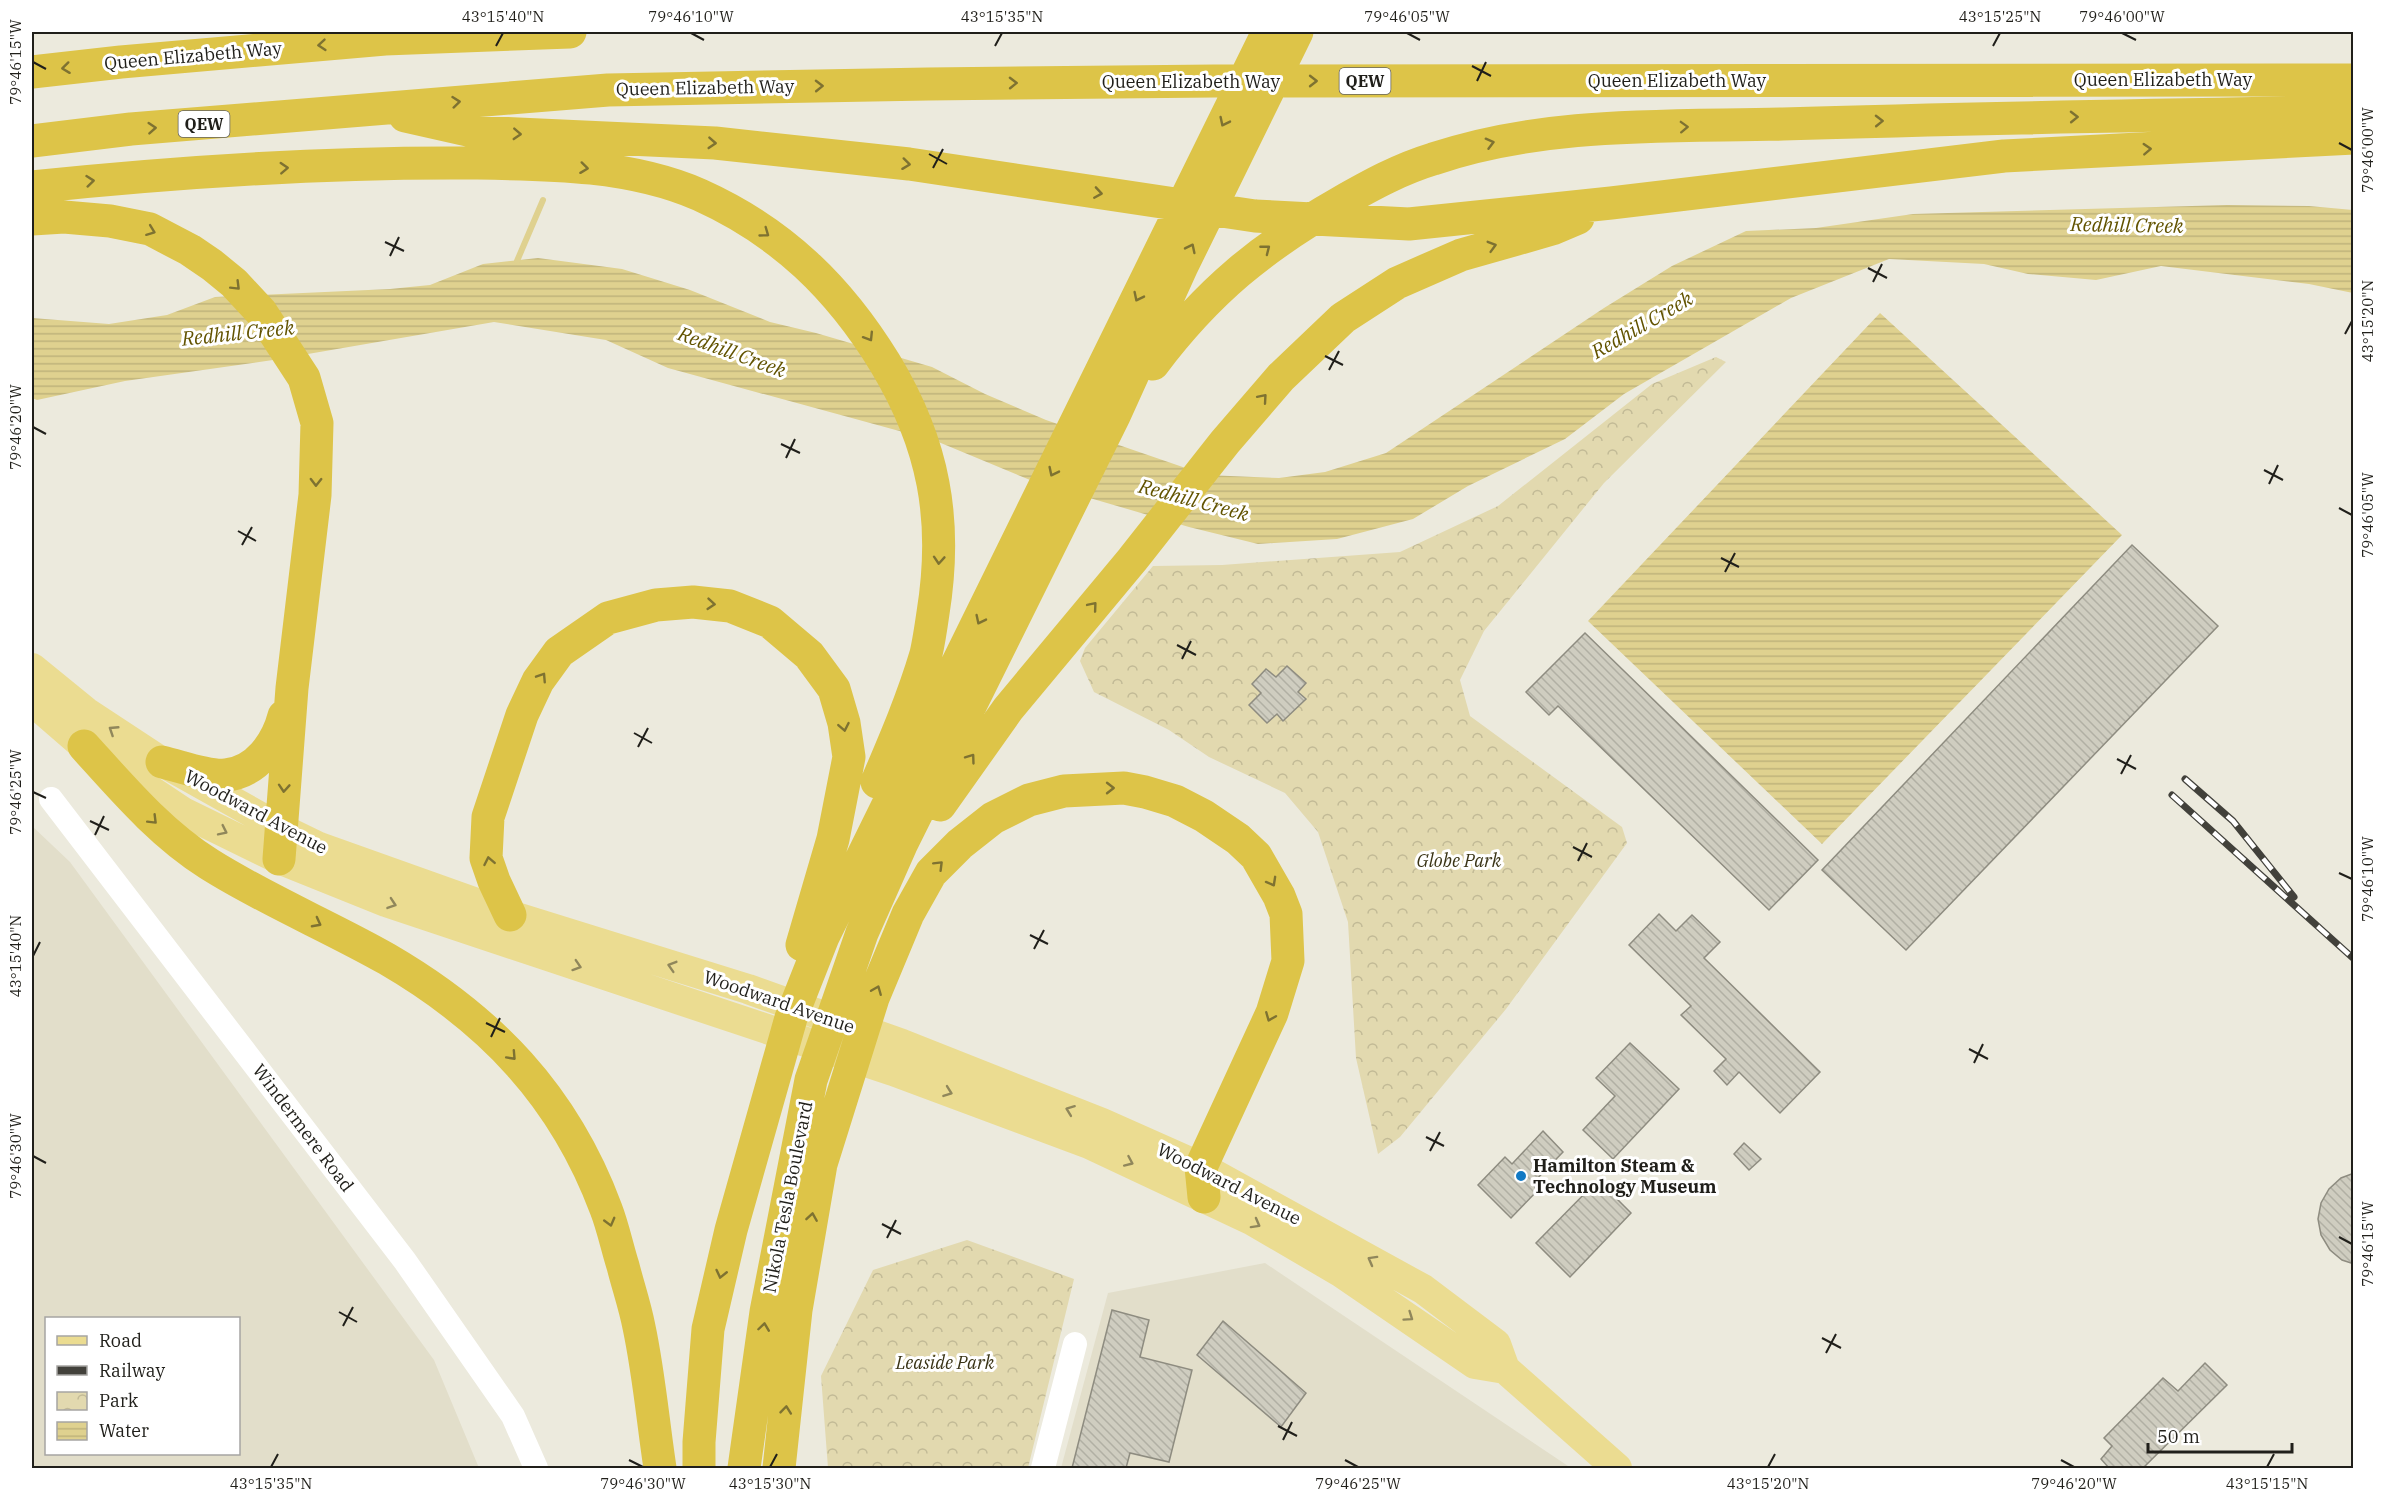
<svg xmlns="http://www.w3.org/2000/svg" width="2385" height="1500" viewBox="0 0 2385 1500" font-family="'IBM Plex Serif',serif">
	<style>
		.built { fill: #e2deca; fill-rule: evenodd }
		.park { fill: url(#park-crowns) }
		.water { fill: url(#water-rules) }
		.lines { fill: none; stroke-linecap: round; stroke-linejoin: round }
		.stream { stroke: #dfd18f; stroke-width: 6 }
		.building { fill: url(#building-back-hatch); stroke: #8e8c80; stroke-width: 1.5 }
		.minor { stroke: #fff; stroke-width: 24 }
		.major { stroke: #ebdc91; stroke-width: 30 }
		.highway { stroke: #ddc448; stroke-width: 33 }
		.rail-casing { stroke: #42413b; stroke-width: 7 }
		.rail { stroke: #fff; stroke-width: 4.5; stroke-dasharray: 14; stroke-linecap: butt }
		.oneway { stroke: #7e7231 }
		.oneway2 { stroke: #90875b }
		.ticks { fill: none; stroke: #201f1a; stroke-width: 2 }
		.poi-dot { fill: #1179c4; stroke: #fff; stroke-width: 2 }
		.labels { text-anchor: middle; stroke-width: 6; stroke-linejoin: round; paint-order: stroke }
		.shield { fill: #fff; stroke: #63625f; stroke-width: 1.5 }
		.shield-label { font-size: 16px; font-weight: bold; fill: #201f1a }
		.street-label { font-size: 18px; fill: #201f1a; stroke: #fff }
		.park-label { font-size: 18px; font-style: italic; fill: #393315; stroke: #fff }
		.poi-label { font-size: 18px; font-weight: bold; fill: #201f1a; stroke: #fff; text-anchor: start }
		.water-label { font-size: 20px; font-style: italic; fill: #625300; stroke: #fff }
		.neatline { fill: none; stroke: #201f1a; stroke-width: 2 }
		.ticks-label { font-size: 15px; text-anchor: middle; fill: #201f1a }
	</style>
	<defs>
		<pattern id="park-crowns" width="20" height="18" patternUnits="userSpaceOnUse" patternTransform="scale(1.5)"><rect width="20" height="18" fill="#e2d9af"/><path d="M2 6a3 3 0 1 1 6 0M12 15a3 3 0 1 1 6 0" fill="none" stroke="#c2ba96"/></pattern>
		<pattern id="water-rules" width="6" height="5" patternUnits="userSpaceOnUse" patternTransform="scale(1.5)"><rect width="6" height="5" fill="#dfd18f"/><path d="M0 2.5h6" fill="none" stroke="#bfb37b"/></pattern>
		<pattern id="building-back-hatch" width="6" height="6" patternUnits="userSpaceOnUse" patternTransform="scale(1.5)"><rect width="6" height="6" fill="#cfcdc0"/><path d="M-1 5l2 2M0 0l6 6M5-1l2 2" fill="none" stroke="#b1b0a4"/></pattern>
	</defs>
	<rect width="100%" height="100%" fill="#eceadd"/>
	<path class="built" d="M32,826L70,862L434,1360L479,1468H32ZM46,1318H238V1454H46Z
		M1265,1263L1571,1468H1061L1108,1293Z"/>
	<path class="park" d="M1716,357L1726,362L1604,483L1484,631L1460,680L1470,716L1622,827L1627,843L1506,1009L1400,1137L1378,1154L1356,1058L1348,922L1318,832L1285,793L1209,757L1169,730L1094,692L1080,661L1085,648L1153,566L1222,565L1400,552L1498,506L1652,384Z
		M967,1240L1074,1279L1028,1468H828L821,1376L873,1270Z"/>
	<path class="water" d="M2227,205L2309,206L2353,210V293L2309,284L2161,266L2096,280L2028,274L1984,264L1889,259L1791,298L1624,394L1565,439L1468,486L1413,519L1337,539L1258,544L1189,527L1035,482L936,441L668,368L606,340L494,322L273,360L125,381L37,400L32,398V318L109,324L167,315L215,297L390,289L430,285L483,264L538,258L622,269L690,290L770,322L816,333L932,367L985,394L1046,420L1206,475L1279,478L1325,472L1386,453L1604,308L1672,266L1746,231L1816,228L1913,214Z
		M1880,313L2122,535L1822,844L1588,621Z"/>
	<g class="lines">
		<path class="stream" d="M517,261L543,200"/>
	</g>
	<path class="building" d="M2132,545L2218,626L1906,950L1822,870Z
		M1585,633L1818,860L1769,910L1558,706L1549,715L1526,692Z
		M1287,666L1306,683L1298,692L1306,699L1283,721L1277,714L1267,723L1249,705L1261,693L1252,684L1266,669L1276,677Z
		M1659,914L1676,931L1692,915L1720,942L1704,958L1820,1072L1780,1113L1739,1072L1727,1085L1714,1071L1726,1059L1681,1015L1691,1006L1629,945Z
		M1630,1043L1679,1089L1613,1159L1583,1130L1615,1096L1596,1078Z
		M1543,1131L1563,1152L1532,1184L1538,1190L1511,1218L1478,1185L1505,1157L1512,1164Z
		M1744,1143L1761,1159L1749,1170L1734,1154Z
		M2354,1173V1264L2342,1260L2330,1250L2321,1235L2318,1219L2321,1203L2329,1189L2341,1178Z
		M1598,1180L1631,1213L1570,1277L1536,1243Z
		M1112,1310L1149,1320L1140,1357L1192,1370L1169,1462L1130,1453L1126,1468H1072Z
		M1223,1321L1306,1393L1281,1427L1197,1355Z
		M2205,1363L2227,1385L2143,1468H2109L2101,1459L2112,1446L2104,1438L2163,1378L2178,1391Z"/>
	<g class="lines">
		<path class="minor" d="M51,799L405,1261L513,1416L536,1468
			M1043,1468L1075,1344"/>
		<path class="major" d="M32,668L86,712L162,762L282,829L319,847L510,915L748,989L902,1044L1102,1123L1201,1167L1423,1289L1496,1344L1505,1369L1617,1468
			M32,701L84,746L183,812L279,859L386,902L893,1071L1089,1144L1253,1221L1342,1273L1475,1364L1505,1369"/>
		<path class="highway" d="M32,72L121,62L385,39L570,32
			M405,116L476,132L715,143L909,164L1255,216L1409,224L1611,203L2004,156L2354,138
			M32,141L131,129L608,90L928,84L1215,81L2354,80
			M32,187C177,172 324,162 470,163C546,164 630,164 700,195C782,232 839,288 885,363C934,444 948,520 933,613C931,627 929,641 926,654C913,698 895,740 877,782
			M32,219L64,217L110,221L150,229L190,250L212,265L234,283L261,312L304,378L317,423L315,495L292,688L279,859
			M1153,364C1208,291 1262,247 1341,202C1371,185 1400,169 1433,159C1546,121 1666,127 1783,124C1973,118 2163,115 2354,112
			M84,746C123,789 160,833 209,864C266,900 329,926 387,959C490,1019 564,1096 606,1209C613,1227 617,1247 623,1266C628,1286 635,1306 639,1327C649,1374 653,1422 660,1468
			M162,762C180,766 208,777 226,775C257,772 277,743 284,716
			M940,805L1008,709L1132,560L1225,442L1281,377L1343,318L1397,283L1461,255L1552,229L1578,218
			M510,915L494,881L486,858L488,817L522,715L538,681L559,652L608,618L656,605L693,602L730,606L770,622L809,655L834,689L844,723L849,757L833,839L802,945
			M699,1468V1442L708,1329L731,1230L791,1018L823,937L1268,32
			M744,1468L766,1312L811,1080L862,933L901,845L1114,416L1182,266L1297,32
			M779,1468L796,1310L821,1164L873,998L908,914L931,873L960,844L993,818L1029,800L1064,791L1124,788L1145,792L1175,801L1204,816L1238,839L1256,856L1279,896L1286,914L1288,961L1272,1013L1201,1167L1204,1197"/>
		<defs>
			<path id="rail" d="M2185,779L2233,821L2294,897
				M2172,795L2354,959"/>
		</defs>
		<use href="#rail" class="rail-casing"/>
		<use href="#rail" class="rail"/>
	</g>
	<defs><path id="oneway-chevron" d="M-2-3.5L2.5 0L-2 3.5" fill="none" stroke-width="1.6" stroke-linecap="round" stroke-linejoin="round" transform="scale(1.5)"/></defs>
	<g class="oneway">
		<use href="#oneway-chevron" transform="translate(322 45) rotate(175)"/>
		<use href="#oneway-chevron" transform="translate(66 68) rotate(173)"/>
		<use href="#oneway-chevron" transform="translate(1313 81)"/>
		<use href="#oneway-chevron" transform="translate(1013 83) rotate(-1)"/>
		<use href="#oneway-chevron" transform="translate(819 86) rotate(-1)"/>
		<use href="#oneway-chevron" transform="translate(456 102) rotate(-6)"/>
		<use href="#oneway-chevron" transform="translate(2074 117) rotate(-1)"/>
		<use href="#oneway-chevron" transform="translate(1879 121) rotate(-1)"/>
		<use href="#oneway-chevron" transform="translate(1224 122) rotate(116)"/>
		<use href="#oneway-chevron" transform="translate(1684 127) rotate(-2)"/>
		<use href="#oneway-chevron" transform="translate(152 128) rotate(-4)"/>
		<use href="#oneway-chevron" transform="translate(517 134) rotate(3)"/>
		<use href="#oneway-chevron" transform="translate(712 143) rotate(4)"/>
		<use href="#oneway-chevron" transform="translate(1490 143) rotate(-15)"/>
		<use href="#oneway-chevron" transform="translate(2147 149) rotate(-3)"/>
		<use href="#oneway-chevron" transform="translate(906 164) rotate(7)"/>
		<use href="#oneway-chevron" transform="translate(284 168) rotate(-3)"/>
		<use href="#oneway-chevron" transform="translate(584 168) rotate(7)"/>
		<use href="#oneway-chevron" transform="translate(90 181) rotate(-6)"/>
		<use href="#oneway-chevron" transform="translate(1098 193) rotate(9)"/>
		<use href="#oneway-chevron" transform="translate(151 231) rotate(21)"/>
		<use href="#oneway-chevron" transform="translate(765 233) rotate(36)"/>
		<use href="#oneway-chevron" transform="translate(1492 246) rotate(-16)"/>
		<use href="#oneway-chevron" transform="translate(1191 248) rotate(-64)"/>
		<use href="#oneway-chevron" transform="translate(1266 249) rotate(-38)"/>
		<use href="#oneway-chevron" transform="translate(236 286) rotate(45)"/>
		<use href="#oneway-chevron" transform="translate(1138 297) rotate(116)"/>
		<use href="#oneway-chevron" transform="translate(869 337) rotate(58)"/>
		<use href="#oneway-chevron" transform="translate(1263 398) rotate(-49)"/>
		<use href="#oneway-chevron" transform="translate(1053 472) rotate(116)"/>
		<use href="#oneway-chevron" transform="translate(316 482) rotate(91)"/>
		<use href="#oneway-chevron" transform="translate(939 560) rotate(94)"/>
		<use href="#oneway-chevron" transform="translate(711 604) rotate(5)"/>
		<use href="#oneway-chevron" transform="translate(1093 606) rotate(-50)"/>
		<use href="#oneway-chevron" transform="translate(980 620) rotate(116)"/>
		<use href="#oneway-chevron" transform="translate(542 677) rotate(-57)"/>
		<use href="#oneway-chevron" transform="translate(844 727) rotate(79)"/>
		<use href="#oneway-chevron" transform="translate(971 758) rotate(-54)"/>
		<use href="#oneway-chevron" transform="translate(284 788) rotate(94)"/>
		<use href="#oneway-chevron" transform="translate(1110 788)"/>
		<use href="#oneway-chevron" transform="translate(153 820) rotate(45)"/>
		<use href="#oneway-chevron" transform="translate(489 861) rotate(-101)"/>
		<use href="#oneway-chevron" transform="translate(939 865) rotate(-45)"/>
		<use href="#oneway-chevron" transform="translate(1272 882) rotate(61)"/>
		<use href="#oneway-chevron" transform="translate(317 923) rotate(28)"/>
		<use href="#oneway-chevron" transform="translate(877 990) rotate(-68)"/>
		<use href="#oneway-chevron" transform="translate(1270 1017) rotate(112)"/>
		<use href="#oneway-chevron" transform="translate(512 1056) rotate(47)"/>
		<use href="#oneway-chevron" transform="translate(812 1217) rotate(-81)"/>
		<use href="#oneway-chevron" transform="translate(610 1222) rotate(75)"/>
		<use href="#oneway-chevron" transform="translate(721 1274) rotate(103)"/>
		<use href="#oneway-chevron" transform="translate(764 1327) rotate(-82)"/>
		<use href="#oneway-chevron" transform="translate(786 1410) rotate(-84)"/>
	</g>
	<g class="oneway2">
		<use href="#oneway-chevron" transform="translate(113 730) rotate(-147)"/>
		<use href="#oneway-chevron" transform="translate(223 831) rotate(26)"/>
		<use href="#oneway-chevron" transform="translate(392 904) rotate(19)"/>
		<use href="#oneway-chevron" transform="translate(577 966) rotate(18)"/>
		<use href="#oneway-chevron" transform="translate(672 966) rotate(-163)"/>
		<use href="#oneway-chevron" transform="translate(948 1092) rotate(20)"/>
		<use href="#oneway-chevron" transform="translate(1070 1110) rotate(-159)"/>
		<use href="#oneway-chevron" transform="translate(1129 1162) rotate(24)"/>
		<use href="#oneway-chevron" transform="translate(1256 1224) rotate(29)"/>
		<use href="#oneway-chevron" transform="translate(1372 1260) rotate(-151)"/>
		<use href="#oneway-chevron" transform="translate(1409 1317) rotate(35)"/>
	</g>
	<path class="ticks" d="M691,33L704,40M1407,33L1420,40M2122,33L2136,40M496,46L503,33M995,46L1002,33M1993,46L2000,33M33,62L46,69M1472,66L1491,76M1477,81L1486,62M2339,143L2352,150M929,154L947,164M933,168L943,149M385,242L404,251M390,256L399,237M1868,268L1887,278M1873,282L1882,264M2345,334L2352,321M1325,356L1343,365M1329,370L1339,351M33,427L46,434M781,444L800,453M786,458L795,439M2264,470L2283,480M2269,484L2278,465M2339,508L2352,515M238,531L256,541M242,545L252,527M1721,558L1739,567M1725,572L1735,553M1177,645L1196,655M1182,659L1191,641M634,733L652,743M638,747L648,728M2117,759L2136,769M2121,774L2131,755M33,792L46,798M90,821L109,830M95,835L104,816M1573,847L1592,857M1578,861L1587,843M2339,873L2352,879M1030,935L1048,944M1034,949L1044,930M33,956L40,942M486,1023L505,1032M491,1037L500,1018M1969,1049L1988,1059M1974,1063L1983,1044M1426,1137L1444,1146M1430,1151L1440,1132M33,1156L46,1163M882,1224L901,1234M2339,1237L2352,1244M887,1238L896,1220M339,1312L357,1322M343,1326L353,1307M1822,1338L1841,1348M1826,1353L1836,1334M1278,1426L1297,1436M1283,1440L1292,1422M629,1460L643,1467M1345,1460L1358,1467M2061,1460L2074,1467M271,1467L278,1454M770,1467L777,1454M1768,1467L1775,1454M2267,1467L2274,1454"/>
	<circle class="poi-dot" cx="1521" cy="1176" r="6"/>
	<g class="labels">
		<g class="shield">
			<rect x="1339.5" y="68" width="51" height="26" rx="4.5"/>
			<rect x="178.5" y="111" width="51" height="26" rx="4.5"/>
		</g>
		<g class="shield-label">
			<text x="1365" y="87">QEW</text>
			<text x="204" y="130">QEW</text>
		</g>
		<g class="street-label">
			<text transform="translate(193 56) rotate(-5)" y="6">Queen Elizabeth Way</text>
			<text x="2163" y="86">Queen Elizabeth Way</text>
			<text x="1677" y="87">Queen Elizabeth Way</text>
			<text x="1191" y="88">Queen Elizabeth Way</text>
			<text transform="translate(705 88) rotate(-1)" y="6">Queen Elizabeth Way</text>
			<text transform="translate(256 812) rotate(28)" y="6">Woodward Avenue</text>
			<text transform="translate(779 1002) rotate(19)" y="6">Woodward Avenue</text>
			<text transform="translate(303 1128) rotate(53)" y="6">Windermere Road</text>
			<text transform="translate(1229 1184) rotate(27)" y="6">Woodward Avenue</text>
			<text transform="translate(788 1197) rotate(-79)" y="6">Nikola Tesla Boulevard</text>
		</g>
		<g class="park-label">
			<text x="1459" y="867">Globe Park</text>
			<text x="945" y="1369">Leaside Park</text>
		</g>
		<g class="poi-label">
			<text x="1533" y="1172">Hamilton Steam &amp;<tspan x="1533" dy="21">Technology Museum</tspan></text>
		</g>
		<g class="water-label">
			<text transform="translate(2127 225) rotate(1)" y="7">Redhill Creek</text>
			<text transform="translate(1642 325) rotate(-30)" y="7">Redhill Creek</text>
			<text transform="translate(238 333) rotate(-6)" y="7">Redhill Creek</text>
			<text transform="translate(732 352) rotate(20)" y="7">Redhill Creek</text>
			<text transform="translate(1194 500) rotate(15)" y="7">Redhill Creek</text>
		</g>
	</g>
	<rect width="2385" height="1500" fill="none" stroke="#ffffff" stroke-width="66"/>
	<rect x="45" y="1317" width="195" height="138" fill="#ffffff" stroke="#a6a5a3" stroke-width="1.5"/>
	<rect x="57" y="1336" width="30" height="9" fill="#ebdc91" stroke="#a6a5a3" stroke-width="1.5"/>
	<text x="99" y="1347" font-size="18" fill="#201f1a">Road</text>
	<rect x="57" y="1366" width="30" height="9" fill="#42413b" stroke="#a6a5a3" stroke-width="1.5"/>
	<text x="99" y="1377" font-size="18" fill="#201f1a">Railway</text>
	<rect x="57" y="1392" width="30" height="18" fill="url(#park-crowns)" stroke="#a6a5a3" stroke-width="1.5"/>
	<text x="99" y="1407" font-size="18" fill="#201f1a">Park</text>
	<rect x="57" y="1422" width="30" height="18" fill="url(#water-rules)" stroke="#a6a5a3" stroke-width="1.5"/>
	<text x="99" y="1437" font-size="18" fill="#201f1a">Water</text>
	<path d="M2148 1443v9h144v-9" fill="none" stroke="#201f1a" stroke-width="3"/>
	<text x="2157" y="1443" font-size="18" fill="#201f1a" stroke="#ffffff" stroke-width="4.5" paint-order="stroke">50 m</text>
	<rect x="33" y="33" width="2319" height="1434" class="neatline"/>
	<g class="ticks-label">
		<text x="503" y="22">43°15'40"N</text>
		<text x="691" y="22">79°46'10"W</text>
		<text x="1002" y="22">43°15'35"N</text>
		<text x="1407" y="22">79°46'05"W</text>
		<text x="2000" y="22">43°15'25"N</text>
		<text x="2122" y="22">79°46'00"W</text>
		<text transform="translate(16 62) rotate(-90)" y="5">79°46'15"W</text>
		<text transform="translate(2368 150) rotate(-90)" y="5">79°46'00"W</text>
		<text transform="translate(2368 321) rotate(-90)" y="5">43°15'20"N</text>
		<text transform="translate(16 427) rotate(-90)" y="5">79°46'20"W</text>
		<text transform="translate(2368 515) rotate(-90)" y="5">79°46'05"W</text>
		<text transform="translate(16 792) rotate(-90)" y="5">79°46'25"W</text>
		<text transform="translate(2368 879) rotate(-90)" y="5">79°46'10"W</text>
		<text transform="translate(16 956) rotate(-90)" y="5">43°15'40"N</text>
		<text transform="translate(16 1156) rotate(-90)" y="5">79°46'30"W</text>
		<text transform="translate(2368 1244) rotate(-90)" y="5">79°46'15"W</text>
		<text x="271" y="1489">43°15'35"N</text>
		<text x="643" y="1489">79°46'30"W</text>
		<text x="770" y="1489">43°15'30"N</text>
		<text x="1358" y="1489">79°46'25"W</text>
		<text x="1768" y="1489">43°15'20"N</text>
		<text x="2074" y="1489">79°46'20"W</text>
		<text x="2267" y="1489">43°15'15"N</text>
	</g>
</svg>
